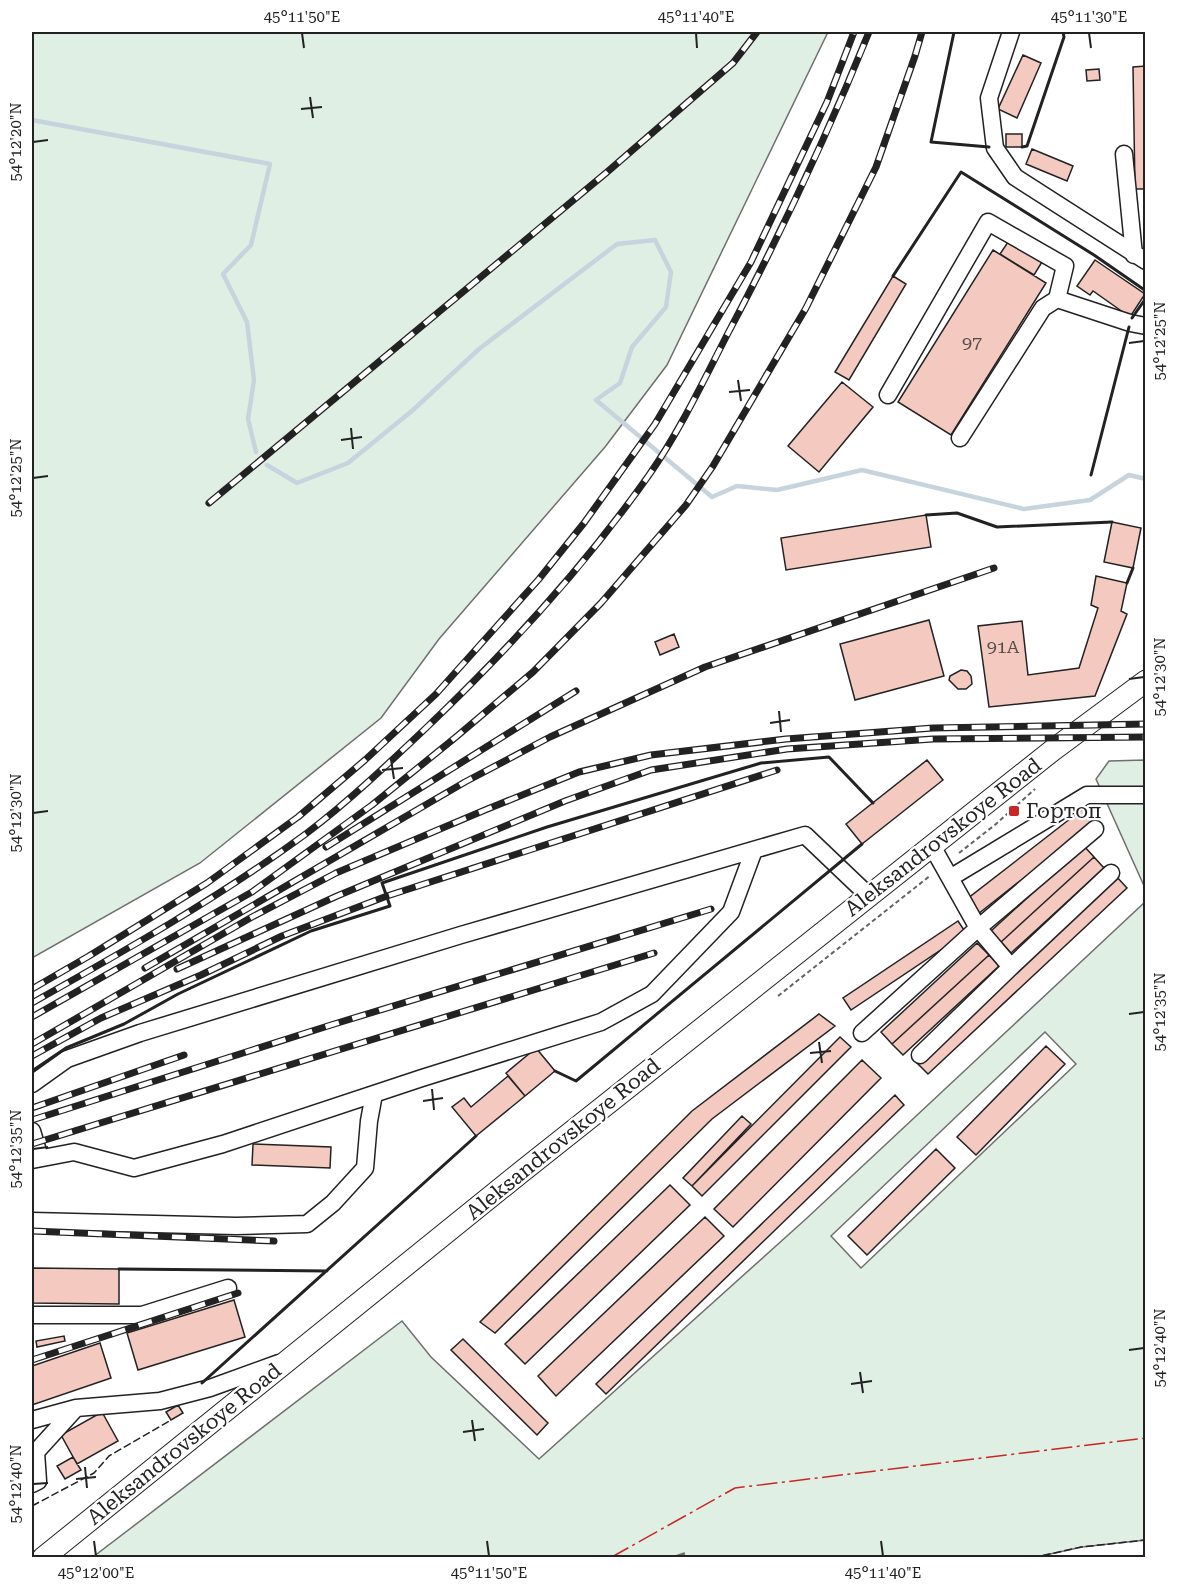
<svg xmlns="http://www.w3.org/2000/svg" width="1177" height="1589" viewBox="0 0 1177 1589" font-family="'Roboto Serif',serif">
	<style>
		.green { fill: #e0efe3; stroke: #6f6f6f; stroke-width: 1.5; fill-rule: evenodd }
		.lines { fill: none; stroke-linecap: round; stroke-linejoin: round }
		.stream { stroke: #c7d3dd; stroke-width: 4.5 }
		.building { fill: #f3c9c0; stroke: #222; stroke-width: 1.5 }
		.minor-casing { stroke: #222; stroke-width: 19 }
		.major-casing { stroke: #222; stroke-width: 23 }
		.path { stroke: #646464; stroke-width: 2; stroke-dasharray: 4.5 3; stroke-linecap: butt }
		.minor { stroke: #fff; stroke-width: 16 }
		.major { stroke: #fff; stroke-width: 21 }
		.rail-casing { stroke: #222; stroke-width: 7 }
		.rail { stroke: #fff; stroke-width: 4.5; stroke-dasharray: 14; stroke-linecap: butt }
		.fence { stroke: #222; stroke-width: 1.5; stroke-dasharray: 8 3; stroke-linecap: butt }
		.wall { stroke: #222; stroke-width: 3 }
		.power { stroke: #c62828; stroke-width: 1.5; stroke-dasharray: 21 4.5 3 4.5; stroke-linecap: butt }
		.ticks { fill: none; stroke: #222; stroke-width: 2 }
		.poi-dot { fill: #c62828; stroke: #fff; stroke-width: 2 }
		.labels { text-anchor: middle; stroke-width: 4.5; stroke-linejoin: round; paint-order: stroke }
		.number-label { font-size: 18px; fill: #564c4a }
		.poi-label { font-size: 21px; fill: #222; stroke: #fff; text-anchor: start }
		.street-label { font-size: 21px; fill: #222; stroke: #fff }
		.neatline { fill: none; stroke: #222; stroke-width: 2 }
		.ticks-label { font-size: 15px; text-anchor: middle; fill: #222 }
	</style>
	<rect width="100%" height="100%" fill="#fff"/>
	<path class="green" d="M32,32H828L667,365L605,447L439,639L381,718L200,863L32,958Z
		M1145,760V888L1096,779L1109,761Z
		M1145,902V1540L1082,1547L1032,1558H685L684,1553L670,1558L93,1557L402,1321L431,1357L539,1459L807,1218ZM1045,1032L1076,1064L861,1268L831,1236Z"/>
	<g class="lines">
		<path class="stream" d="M32,120L270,164L251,245L223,274L247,322L254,380L248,419L256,452
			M267,465L297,483L348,463L413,410L479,349L617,244L655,240L671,272L666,307L632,347L620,383L596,400L712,497L737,486L777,490L862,470L1024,509L1090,500L1129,475L1146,479"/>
	</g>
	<path class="building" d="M1023,55L1041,63L1017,118L998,109Z
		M1146,66V189H1135L1133,67Z
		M1099,69L1100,80L1087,81L1086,70Z
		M1006,134H1022V147H1006Z
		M1032,149L1073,166L1067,181L1026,164Z
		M1008,242L1042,262L1034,275L1000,254Z
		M993,250L1046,283L951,435L898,402Z
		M1095,260L1145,294L1130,317L1093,291L1090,295L1077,286Z
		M893,276L906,284L849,380L835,372Z
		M842,382L873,407L819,472L788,446Z
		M926,515L931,547L786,570L781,538Z
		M1112,522L1141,528L1133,568L1104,562Z
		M1096,576L1127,583L1121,611L1127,614L1095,696L989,707L978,626L1022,621L1028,675L1079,668L1098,608L1091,605Z
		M929,620L944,676L855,700L840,644Z
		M674,634L679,647L660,655L655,642Z
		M961,670L967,671L971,676L972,684L966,689H958L949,680L950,676Z
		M927,760L943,780L862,844L846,824Z
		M1084,808L1095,822L978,914L967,899Z
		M1084,846L1094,857L1001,942L991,931Z
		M1094,857L1104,868L1011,953L1001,942Z
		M1116,876L1127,888L928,1074L917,1063Z
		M958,921L966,933L851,1010L843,998Z
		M977,943L989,955L892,1044L881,1032Z
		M989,955L999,966L903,1055L892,1044Z
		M819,1014L835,1026L712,1119L495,1333L480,1322L692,1111Z
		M840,1037L851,1047L702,1196L692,1186Z
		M1046,1046L1065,1064L976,1155L957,1137Z
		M536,1048L555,1071L525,1096L506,1073Z
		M862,1060L881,1078L733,1227L714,1209Z
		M508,1076L525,1096L476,1136L452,1107L464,1098L471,1107Z
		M895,1095L904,1105L606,1394L596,1384Z
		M742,1116L751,1124L692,1186L683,1178Z
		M253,1144L331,1147L330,1168L252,1165Z
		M936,1149L955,1168L867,1255L848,1236Z
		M670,1185L690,1205L525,1364L505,1344Z
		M705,1217L724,1236L556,1396L538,1376Z
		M32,1268L119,1269V1304L32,1303Z
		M234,1300L245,1337L138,1370L127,1333Z
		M64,1336L65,1341L37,1347L36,1341Z
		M463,1339L548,1423L537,1435L451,1350Z
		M100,1343L111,1378L32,1405V1366Z
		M178,1405L183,1413L171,1420L166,1412Z
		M102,1412L118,1441L77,1464L61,1435Z
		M73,1457L81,1470L65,1479L57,1466Z"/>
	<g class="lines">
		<defs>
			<path id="minor" d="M1011,32L989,98L995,148L1015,177L1146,261
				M1124,154L1134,255
				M888,395L988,222L1065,266L1057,299L1130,323L1146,326
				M960,438L1043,308L1057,299
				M932,846L978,928L1011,967L1111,873
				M950,878L1087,795H1146
				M862,1033L978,928L1095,829
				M920,1055L1011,967
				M32,1084L67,1059L140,1033L461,935L805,835L869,896
				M32,1131L40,1158
				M32,1160L74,1152L134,1168L223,1144L422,1078L601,1022L652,994L731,912L754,850
				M32,1221L236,1226L307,1224L333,1203L365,1168L369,1121L374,1094
				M32,1315H142L228,1288
				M32,1420L76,1408L160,1401L210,1388L279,1363
				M32,1484L38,1481L36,1452L76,1408"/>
			<path id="major" d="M43,1558L520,1173L1053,750L1146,681"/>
		</defs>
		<use href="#minor" class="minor-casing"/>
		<use href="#major" class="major-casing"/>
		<path class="path" d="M959,853L996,824L1035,789
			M778,996L931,875"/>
		<use href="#minor" class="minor"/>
		<use href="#major" class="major"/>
		<defs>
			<path id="rail" d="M209,503L606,173L733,63L757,32
				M326,847L576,691
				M145,968L465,782L550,737L705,667L994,568
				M177,969L337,896L565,801L651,770L787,749L933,739L1146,737
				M32,989L89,956L207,883L298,817L365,760L436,694L539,579L584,523L655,424L751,262L827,102L854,32
				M32,1003C126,950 220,897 307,833C349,801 388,764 426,728C508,650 584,567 649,475C679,432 702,384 726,337C779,237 827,136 869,32
				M32,1017L252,892L372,805L456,737L533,672L601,603L686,505L713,466L806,308L876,167L915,56L922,32
				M32,1044L252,917L336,873L485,810L579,772L651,755L786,739L933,728L1146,724
				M32,1056L101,1018L201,975L282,936L387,896L777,770
				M32,1108L184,1055
				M32,1120L331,1025L711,909
				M32,1144L654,953
				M32,1231L274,1241
				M32,1360L238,1293"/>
		</defs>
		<use href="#rail" class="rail-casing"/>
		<use href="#rail" class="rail"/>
		<path class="fence" d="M32,1506L94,1473L109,1456L171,1420
			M1032,1558L1081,1547L1146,1540"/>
		<path class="wall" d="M954,32L931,142L989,147
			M1022,147L1027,146L1064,37L1063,32
			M893,276L961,172L1094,255L1146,291
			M1132,318L1146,298
			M1091,475L1129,327
			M926,515L957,513L997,527L1112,522
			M1127,583L1133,568
			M32,1071L66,1048L124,1024L178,994L311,931L390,906L382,883L547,827L761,763L829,757L873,803
			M555,1071L576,1081L862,844
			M119,1269L327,1271
			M202,1383L476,1136"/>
		<path class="power" d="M610,1558L735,1488L1146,1438"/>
	</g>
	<path class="ticks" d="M302,33L304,48M696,33L697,48M1089,33L1091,48M310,97L313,118M301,109L322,107M33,142L48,140M1129,343L1144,341M738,380L741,401M729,392L750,390M351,428L353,449M341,440L362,437M33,478L48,476M1129,679L1144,677M779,711L781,732M770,723L790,720M391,759L394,779M382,770L403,768M33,813L48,811M1129,1014L1144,1012M819,1042L822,1063M810,1053L831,1051M432,1089L434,1110M423,1101L443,1098M33,1149L48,1147M1129,1350L1144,1348M860,1372L863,1393M851,1384L872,1381M472,1420L475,1441M463,1432L484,1429M85,1467L87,1488M76,1479L96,1477M33,1484L48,1483M94,1541L96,1556M487,1541L489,1556M881,1541L883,1556"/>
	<rect class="poi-dot" x="1008" y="805" width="12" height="12" rx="3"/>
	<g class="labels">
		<g class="number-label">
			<text x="972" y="349">97</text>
			<text x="1003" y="653">91А</text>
		</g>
		<g class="poi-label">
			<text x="1026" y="818">Гортоп</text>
		</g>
		<g class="street-label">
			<text transform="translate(943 837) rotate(-38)" y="7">Aleksandrovskoye Road</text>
			<text transform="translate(563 1139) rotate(-39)" y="7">Aleksandrovskoye Road</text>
			<text transform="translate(184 1444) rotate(-39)" y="7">Aleksandrovskoye Road</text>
		</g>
	</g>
	<rect width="1177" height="1589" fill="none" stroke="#ffffff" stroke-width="66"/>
	<rect x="33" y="33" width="1111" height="1523" class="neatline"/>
	<g class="ticks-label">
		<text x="302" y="22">45°11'50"E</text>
		<text x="696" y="22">45°11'40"E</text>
		<text x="1089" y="22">45°11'30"E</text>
		<text transform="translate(16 142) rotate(-90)" y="5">54°12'20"N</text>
		<text transform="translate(1160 341) rotate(-90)" y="5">54°12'25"N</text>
		<text transform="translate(16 478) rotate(-90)" y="5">54°12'25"N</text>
		<text transform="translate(1160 677) rotate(-90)" y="5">54°12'30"N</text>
		<text transform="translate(16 813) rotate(-90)" y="5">54°12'30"N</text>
		<text transform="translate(1160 1012) rotate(-90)" y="5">54°12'35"N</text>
		<text transform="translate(16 1149) rotate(-90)" y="5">54°12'35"N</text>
		<text transform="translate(1160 1348) rotate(-90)" y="5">54°12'40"N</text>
		<text transform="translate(16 1484) rotate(-90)" y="5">54°12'40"N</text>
		<text x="96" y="1578">45°12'00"E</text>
		<text x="489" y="1578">45°11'50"E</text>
		<text x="883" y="1578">45°11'40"E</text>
	</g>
</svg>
